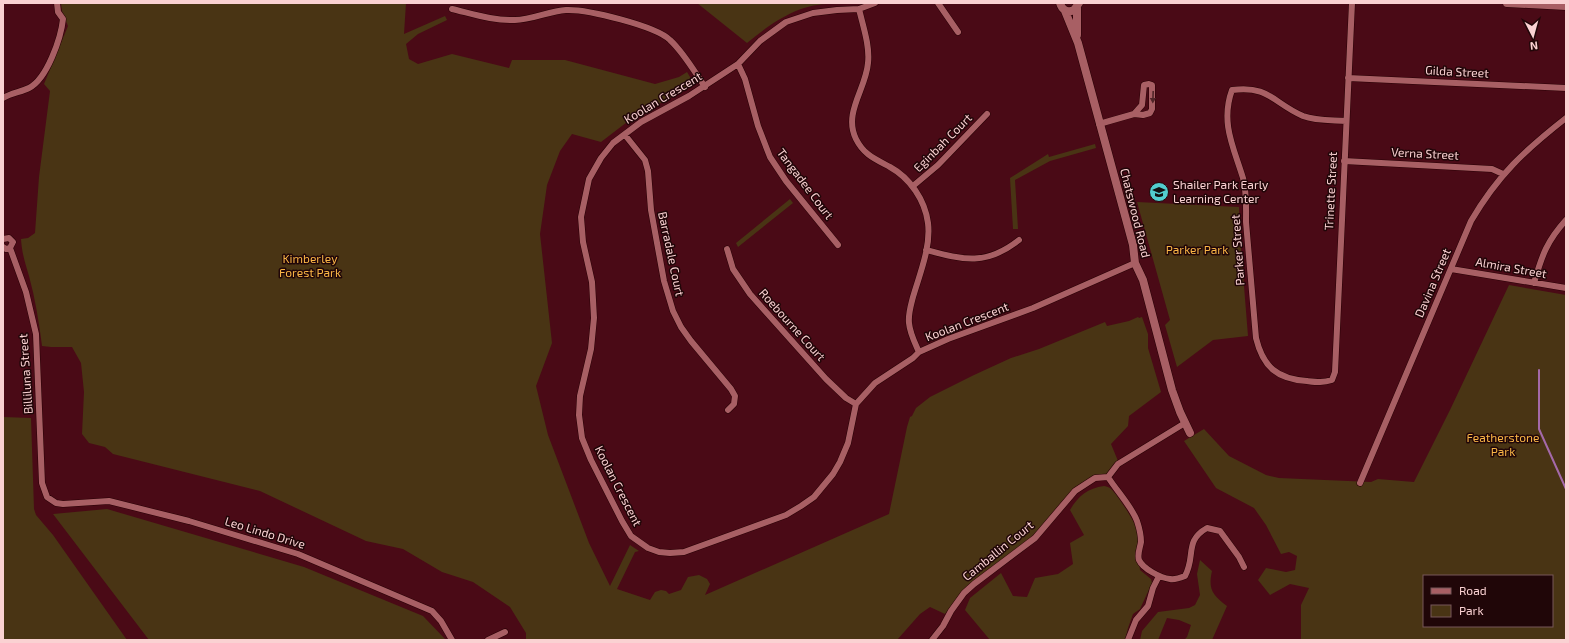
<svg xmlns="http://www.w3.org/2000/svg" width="1569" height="643" viewBox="0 0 1569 643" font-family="'Exo 2',sans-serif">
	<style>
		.green { fill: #493414; fill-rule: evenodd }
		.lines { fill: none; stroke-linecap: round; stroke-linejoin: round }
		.stream { stroke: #a469a9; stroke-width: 2 }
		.street-casing { stroke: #280005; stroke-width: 7 }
		.secondary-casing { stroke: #280005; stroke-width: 9 }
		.street { stroke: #a85f64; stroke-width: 6 }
		.secondary { stroke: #a85f64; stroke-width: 8 }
		.oneway { fill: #502528 }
		.labels { text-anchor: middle; stroke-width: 3; stroke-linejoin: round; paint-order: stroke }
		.street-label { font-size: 12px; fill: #fad1d2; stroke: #200608 }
		.poi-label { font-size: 12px; fill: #fad1d2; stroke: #200608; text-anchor: start }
		.park-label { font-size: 12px; fill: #fab646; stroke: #200608 }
	</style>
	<rect width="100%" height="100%" fill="#4a0a16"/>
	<path class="green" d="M61,3H406L404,34L445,16L447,20L418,34L406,44L409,59L418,64L452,54L509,68L512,60H565L655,84L679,77L687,72L693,82L692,86L631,119L601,142L572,134L560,151L547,185L540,234L552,343L536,386L548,435L589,543L610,586L630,545L639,551L635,552L617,589L650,600L655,592L661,590L666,591L669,594L681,590L688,577L699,575L707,579L710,584L705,595L889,514L907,427L910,417L912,416L916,408L930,397L974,375L1011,358L1039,349L1105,322L1107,326L1129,321L1138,317L1139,318L1142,317L1148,334V348L1161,392L1129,416L1128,426L1111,444L1118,461L1106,475H1096L1062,501L1039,530L1022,545L959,595L945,614L930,607L920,614L897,640H526V633L510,607L473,582L442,572L403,549L366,541L260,491L113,454L105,447L89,443L82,434L84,392L81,363L72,347H51L42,346C39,322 35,298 29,276C25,262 22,254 21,239L28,238L35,233L39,177L50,91L44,84L68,26L62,11Z
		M697,3H837V4C801,2 774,21 747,43Z
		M1095,144L1096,148L1050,161L1015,180L1018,229H1013L1010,178L1048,154L1049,157Z
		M790,199L793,203L738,247L736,243Z
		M1137,202L1239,207L1240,236L1248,336L1213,340L1177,367L1165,325L1170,320Z
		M1509,285L1566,295V640H1301V605L1309,588L1290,584L1270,595L1258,580L1266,568L1286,572L1295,570L1297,556L1289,552L1281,554L1266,525L1254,508L1216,488L1184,441L1204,429L1229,456L1266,475L1279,478L1371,482L1378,479L1414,482L1450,410ZM1424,576H1552V626H1424Z
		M3,417L31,418L34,509L36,515L53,535L127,640H3Z
		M1104,486C1106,486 1108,487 1110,488C1116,492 1137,525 1138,532C1141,544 1138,558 1140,570L1151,579L1152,583L1140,609L1133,614L1128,628L1125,640H990L965,610L970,598L1001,573L1013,596L1027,597L1035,578L1058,574L1073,564L1070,543L1084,535L1070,510C1078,496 1088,488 1104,486Z
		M107,509L304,567L423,616L446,640H149L53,514Z
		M1200,560L1212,571C1208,589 1212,595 1227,606L1212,640H1184L1187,637L1191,625L1179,620L1167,618L1158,640H1140L1142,631L1158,612L1189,608L1195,605L1200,595L1197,574Z"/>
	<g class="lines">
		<path class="stream" d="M1539,370V429L1566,489"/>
		<defs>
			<path id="street" d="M875,3L859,9L837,10L813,13L786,22L760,41L738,64L689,96L641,122L613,143L601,158L589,179L581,217L583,242L592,282L594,318L591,349L580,396L579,415L582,438L591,460L622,521L631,536L648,548L659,552L670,553L684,552L786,515L801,506L814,497L833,474L840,462L848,443L856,404L875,383L913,358L919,352L948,339L1033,308L1135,263
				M938,3L958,32
				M452,9C473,14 494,21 515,20C532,20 549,11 566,10C587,9 656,26 670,40C684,53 694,71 705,87
				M859,9C863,26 870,46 868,63C866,89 843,113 856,139C864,155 875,159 890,167C910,178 925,200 928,223C931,247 920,273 913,297C911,305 908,314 909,323C910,334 915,343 919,352
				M738,64L745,79L758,126L770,157L786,181L838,245
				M1348,78L1566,88
				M3,98C11,93 21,92 29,88C47,79 61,38 63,19L58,12L57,3
				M1346,121C1331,120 1316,121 1303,116C1273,103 1269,85 1232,90C1220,123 1234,148 1243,178C1247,193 1246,208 1246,222L1256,338C1263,367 1277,379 1307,381C1316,382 1323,383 1332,380L1335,372L1352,3
				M1099,124L1134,114L1143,115L1150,113L1152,109V85L1149,84L1144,85L1142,105L1134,114
				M625,135L645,160L648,171L651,210L664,281L673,311L681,327L691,341L731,389L735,396L734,404L728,410
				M1344,161L1492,169L1503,174
				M913,186L938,165L987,114
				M3,239L9,238L13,242L10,248L6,249L3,247
				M10,248L26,292L36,334L42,483L47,497L56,503L63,504L109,501L189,521L298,554L432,611L441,621L452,640
				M727,249L733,269L750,294L826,379L846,398L856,404
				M926,250C964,260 986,266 1019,240
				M1451,269L1566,288
				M1534,283C1542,255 1547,241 1566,220
				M1108,477C1116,490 1132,507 1137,521C1139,527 1141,535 1141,542C1140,548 1137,554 1139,560C1143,569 1161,578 1170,579C1175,580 1180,578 1185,576C1196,556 1184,541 1207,528L1220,531L1239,557L1244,567
				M1360,483L1471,221C1498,175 1524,151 1566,118
				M488,640L505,632
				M932,640L943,626L951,611L964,593L974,584L1035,538L1075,491L1095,478L1108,477L1118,464L1185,423
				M1128,640L1136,620L1148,606L1153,588L1159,576"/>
			<path id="secondary" d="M1060,3C1062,10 1067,13 1074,10L1079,3
				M1507,3L1566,6
				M1077,8V35
				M1065,11L1078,43L1133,245L1135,263L1143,280L1172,390L1180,412L1190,433"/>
		</defs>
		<use href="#street" class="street-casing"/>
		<use href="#secondary" class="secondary-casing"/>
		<use href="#street" class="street"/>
		<use href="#secondary" class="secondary"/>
	</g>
	<defs><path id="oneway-solid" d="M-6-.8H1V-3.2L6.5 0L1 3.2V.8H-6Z"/></defs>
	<use class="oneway" href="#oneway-solid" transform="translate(1153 97) rotate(92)"/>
	<defs>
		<symbol id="school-disc" viewBox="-11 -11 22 22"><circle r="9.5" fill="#52cdce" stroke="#200608"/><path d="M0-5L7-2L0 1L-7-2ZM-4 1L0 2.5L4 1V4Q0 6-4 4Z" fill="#111"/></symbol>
	</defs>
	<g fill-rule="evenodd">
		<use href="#school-disc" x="1148" y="181" width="22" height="22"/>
	</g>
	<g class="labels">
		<g class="street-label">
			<text transform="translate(1457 72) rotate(3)" y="4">Gilda Street</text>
			<text transform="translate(663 98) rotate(-31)" y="4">Koolan Crescent</text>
			<text transform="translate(943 143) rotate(-45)" y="4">Eginbah Court</text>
			<text transform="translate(1425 154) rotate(3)" y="4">Verna Street</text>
			<text transform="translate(805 184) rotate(53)" y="4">Tangadee Court</text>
			<text transform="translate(1331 191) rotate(-87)" y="4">Trinette Street</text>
			<text transform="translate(1135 213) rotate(76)" y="4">Chatswood Road</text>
			<text transform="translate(1238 250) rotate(-94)" y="4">Parker Street</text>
			<text transform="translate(671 254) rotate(78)" y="4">Barradale Court</text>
			<text transform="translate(1511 268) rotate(10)" y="4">Almira Street</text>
			<text transform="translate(1433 283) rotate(-67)" y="4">Davina Street</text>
			<text transform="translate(967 322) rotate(-21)" y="4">Koolan Crescent</text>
			<text transform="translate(792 325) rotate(48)" y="4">Roebourne Court</text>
			<text transform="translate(26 374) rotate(-94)" y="4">Billiluna Street</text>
			<text transform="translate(618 486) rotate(63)" y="4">Koolan Crescent</text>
			<text transform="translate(265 533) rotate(17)" y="4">Leo Lindo Drive</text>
			<text transform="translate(998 551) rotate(-39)" y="4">Camballin Court</text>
		</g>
		<g class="poi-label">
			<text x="1173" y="189">Shailer Park Early<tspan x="1173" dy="14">Learning Center</tspan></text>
		</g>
		<g class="park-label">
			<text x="1197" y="254">Parker Park</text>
			<text x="310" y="263">Kimberley<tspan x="310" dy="14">Forest Park</tspan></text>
			<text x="1503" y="442">Featherstone<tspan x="1503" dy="14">Park</tspan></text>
		</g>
	</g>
	<rect width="1569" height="643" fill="none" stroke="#fad1d2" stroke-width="8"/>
	<rect x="1423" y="575" width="130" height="52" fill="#200608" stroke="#775759"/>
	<rect x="1431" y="588" width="20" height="6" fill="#a85f64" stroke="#775759"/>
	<text x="1459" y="595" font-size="12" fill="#fad1d2">Road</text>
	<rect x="1431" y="605" width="20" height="12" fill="#493414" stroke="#775759"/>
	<text x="1459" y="615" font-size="12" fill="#fad1d2">Park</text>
	<g transform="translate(1533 36) rotate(174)" stroke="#200608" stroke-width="3" paint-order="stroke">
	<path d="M0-3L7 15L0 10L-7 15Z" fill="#fad1d2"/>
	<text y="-6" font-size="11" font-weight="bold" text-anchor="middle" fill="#fad1d2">N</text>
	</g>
</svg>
